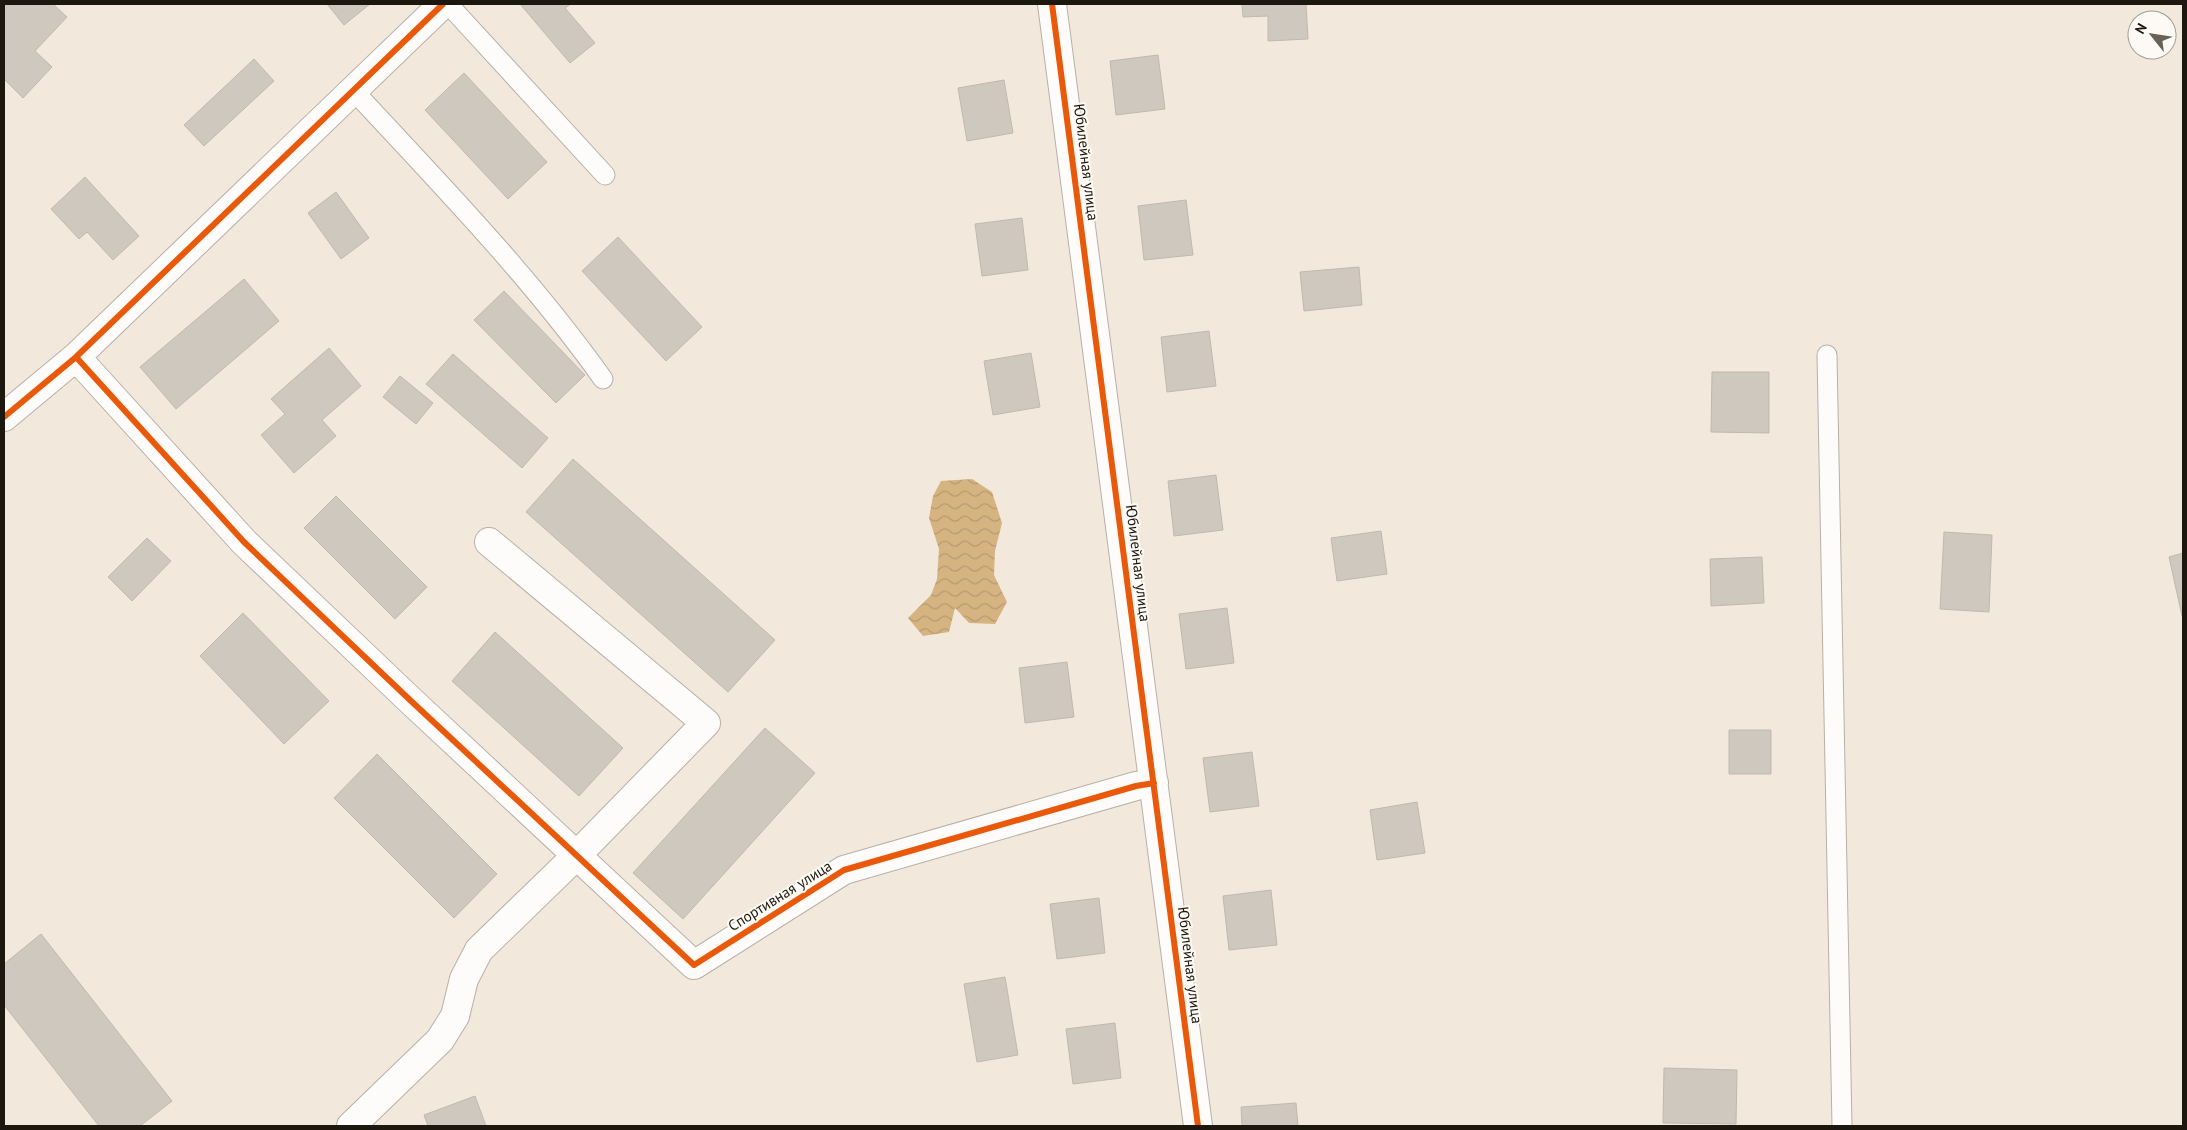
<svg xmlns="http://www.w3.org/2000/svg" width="2187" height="1130" viewBox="0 0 2187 1130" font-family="'PT Sans',sans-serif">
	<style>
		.water { fill: url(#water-waves) }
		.building { fill: #cfc8be; stroke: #bfb9af }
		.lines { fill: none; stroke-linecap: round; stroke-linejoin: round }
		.lane-casing { stroke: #b8b0a7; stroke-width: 21 }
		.street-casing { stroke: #b8b0a7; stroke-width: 30 }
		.lane { stroke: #fdfcfa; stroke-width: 19 }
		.street { stroke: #fdfcfa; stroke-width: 28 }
		.cycleway-casing { stroke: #fdfaf5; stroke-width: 9 }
		.cycleway { stroke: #e8590c; stroke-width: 6 }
		.labels { text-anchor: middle; stroke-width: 4; stroke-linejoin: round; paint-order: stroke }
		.street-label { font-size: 15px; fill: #1d180f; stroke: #fdfaf5 }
	</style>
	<defs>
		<pattern id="water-waves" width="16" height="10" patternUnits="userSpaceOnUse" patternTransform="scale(1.25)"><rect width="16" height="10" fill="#d6b482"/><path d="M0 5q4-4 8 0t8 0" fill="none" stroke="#b79a6f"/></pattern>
	</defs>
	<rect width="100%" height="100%" fill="#f2e9dc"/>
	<path class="water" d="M972,479L992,492L1002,523L995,551L994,575L1007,602L995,624L969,623L955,608L949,632L923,636L908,618L931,595L937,579L939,549L929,518L933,496L941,481Z"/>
	<path class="building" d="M4,4H53L67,17L35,51L52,67L23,98L4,79Z
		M327,4H370L344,25Z
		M520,4H571L565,8L595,43L570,63Z
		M1242,4H1306L1308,39L1268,41V16L1243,17Z
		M1158,55L1165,109L1116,115L1110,61Z
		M254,59L274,81L204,146L184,125Z
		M464,73L547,162L508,199L425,110Z
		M1004,80L1013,133L967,141L958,88Z
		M85,177L139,236L113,260L87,232L79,239L51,209Z
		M336,192L369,238L341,259L308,213Z
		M1186,200L1193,255L1144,260L1138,206Z
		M1022,218L1028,270L982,276L975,224Z
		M618,237L702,327L666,361L582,271Z
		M1359,267L1362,305L1304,311L1300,272Z
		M244,279L279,321L176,409L140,367Z
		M504,291L585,375L556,403L474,320Z
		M1209,331L1216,386L1167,392L1161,337Z
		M329,348L361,386L322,420L336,436L294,473L261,435L285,414L271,399Z
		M1031,353L1040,407L993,415L984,361Z
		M453,354L548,438L522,468L426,384Z
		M1712,372H1769V433L1711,432Z
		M400,376L433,403L416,424L383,397Z
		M573,459L775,640L728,692L526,512Z
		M1216,475L1223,530L1174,536L1168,481Z
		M336,496L427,587L395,619L304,528Z
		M1381,531L1387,574L1337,581L1331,538Z
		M1944,532L1992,535L1989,612L1940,609Z
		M147,538L171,561L132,601L108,577Z
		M2183,553V615L2182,616L2169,557Z
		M1762,557L1764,603L1711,606L1710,559Z
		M1227,608L1234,663L1186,669L1179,614Z
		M243,613L329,701L284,744L200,656Z
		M495,632L623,748L579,796L452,681Z
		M1067,662L1074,717L1025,723L1019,668Z
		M765,728L815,773L683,919L633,873Z
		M1729,730H1771V774H1729Z
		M1252,752L1259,806L1210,812L1203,758Z
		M377,754L497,874L454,918L334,798Z
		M1417,802L1425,853L1377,860L1370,810Z
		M1271,890L1277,945L1229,950L1223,896Z
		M1099,898L1105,953L1057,959L1050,904Z
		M41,934L172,1101L140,1126H99L4,1005V964Z
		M1005,977L1018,1055L977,1062L964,984Z
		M1115,1023L1121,1078L1073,1084L1066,1029Z
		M1664,1068L1737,1070L1736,1124L1663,1123Z
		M475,1096L486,1126H428L424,1115Z
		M1296,1103L1298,1126H1242L1241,1107Z"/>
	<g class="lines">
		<defs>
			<path id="lane" d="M448,4L605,175
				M353,90C440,184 529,275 603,379
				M1827,355L1842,1126"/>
			<path id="street" d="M1052,4L1198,1126
				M76,357L244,542L410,700L694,965L844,870L1136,786L1154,783
				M4,417L76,357L443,4
				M351,1126L440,1040L455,1016L464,979L479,950L576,856L706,723L489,542"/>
		</defs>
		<use href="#lane" class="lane-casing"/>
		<use href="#street" class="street-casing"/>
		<use href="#lane" class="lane"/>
		<use href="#street" class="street"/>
		<defs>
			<path id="cycleway" d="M1052,4L1198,1126
				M76,357L244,542L410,700L694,965L844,870L1136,786L1154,783
				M4,417L76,357L443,4"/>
		</defs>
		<use href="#cycleway" class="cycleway-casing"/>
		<use href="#cycleway" class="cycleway"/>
	</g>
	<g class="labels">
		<g class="street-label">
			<text transform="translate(1086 162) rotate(83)" y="5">Юбилейная улица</text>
			<text transform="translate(1138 563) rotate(83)" y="5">Юбилейная улица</text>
			<text transform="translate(780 896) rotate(-32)" y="5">Спортивная улица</text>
			<text transform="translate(1190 965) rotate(83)" y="5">Юбилейная улица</text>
		</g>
	</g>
	<rect width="2187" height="1130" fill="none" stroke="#1d180f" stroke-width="10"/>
	<g transform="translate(2152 35) rotate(300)"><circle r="24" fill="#fdfaf5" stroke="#a3a099"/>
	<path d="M0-4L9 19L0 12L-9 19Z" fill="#686157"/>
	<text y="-8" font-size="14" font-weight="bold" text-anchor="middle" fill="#1d180f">N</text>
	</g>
</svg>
